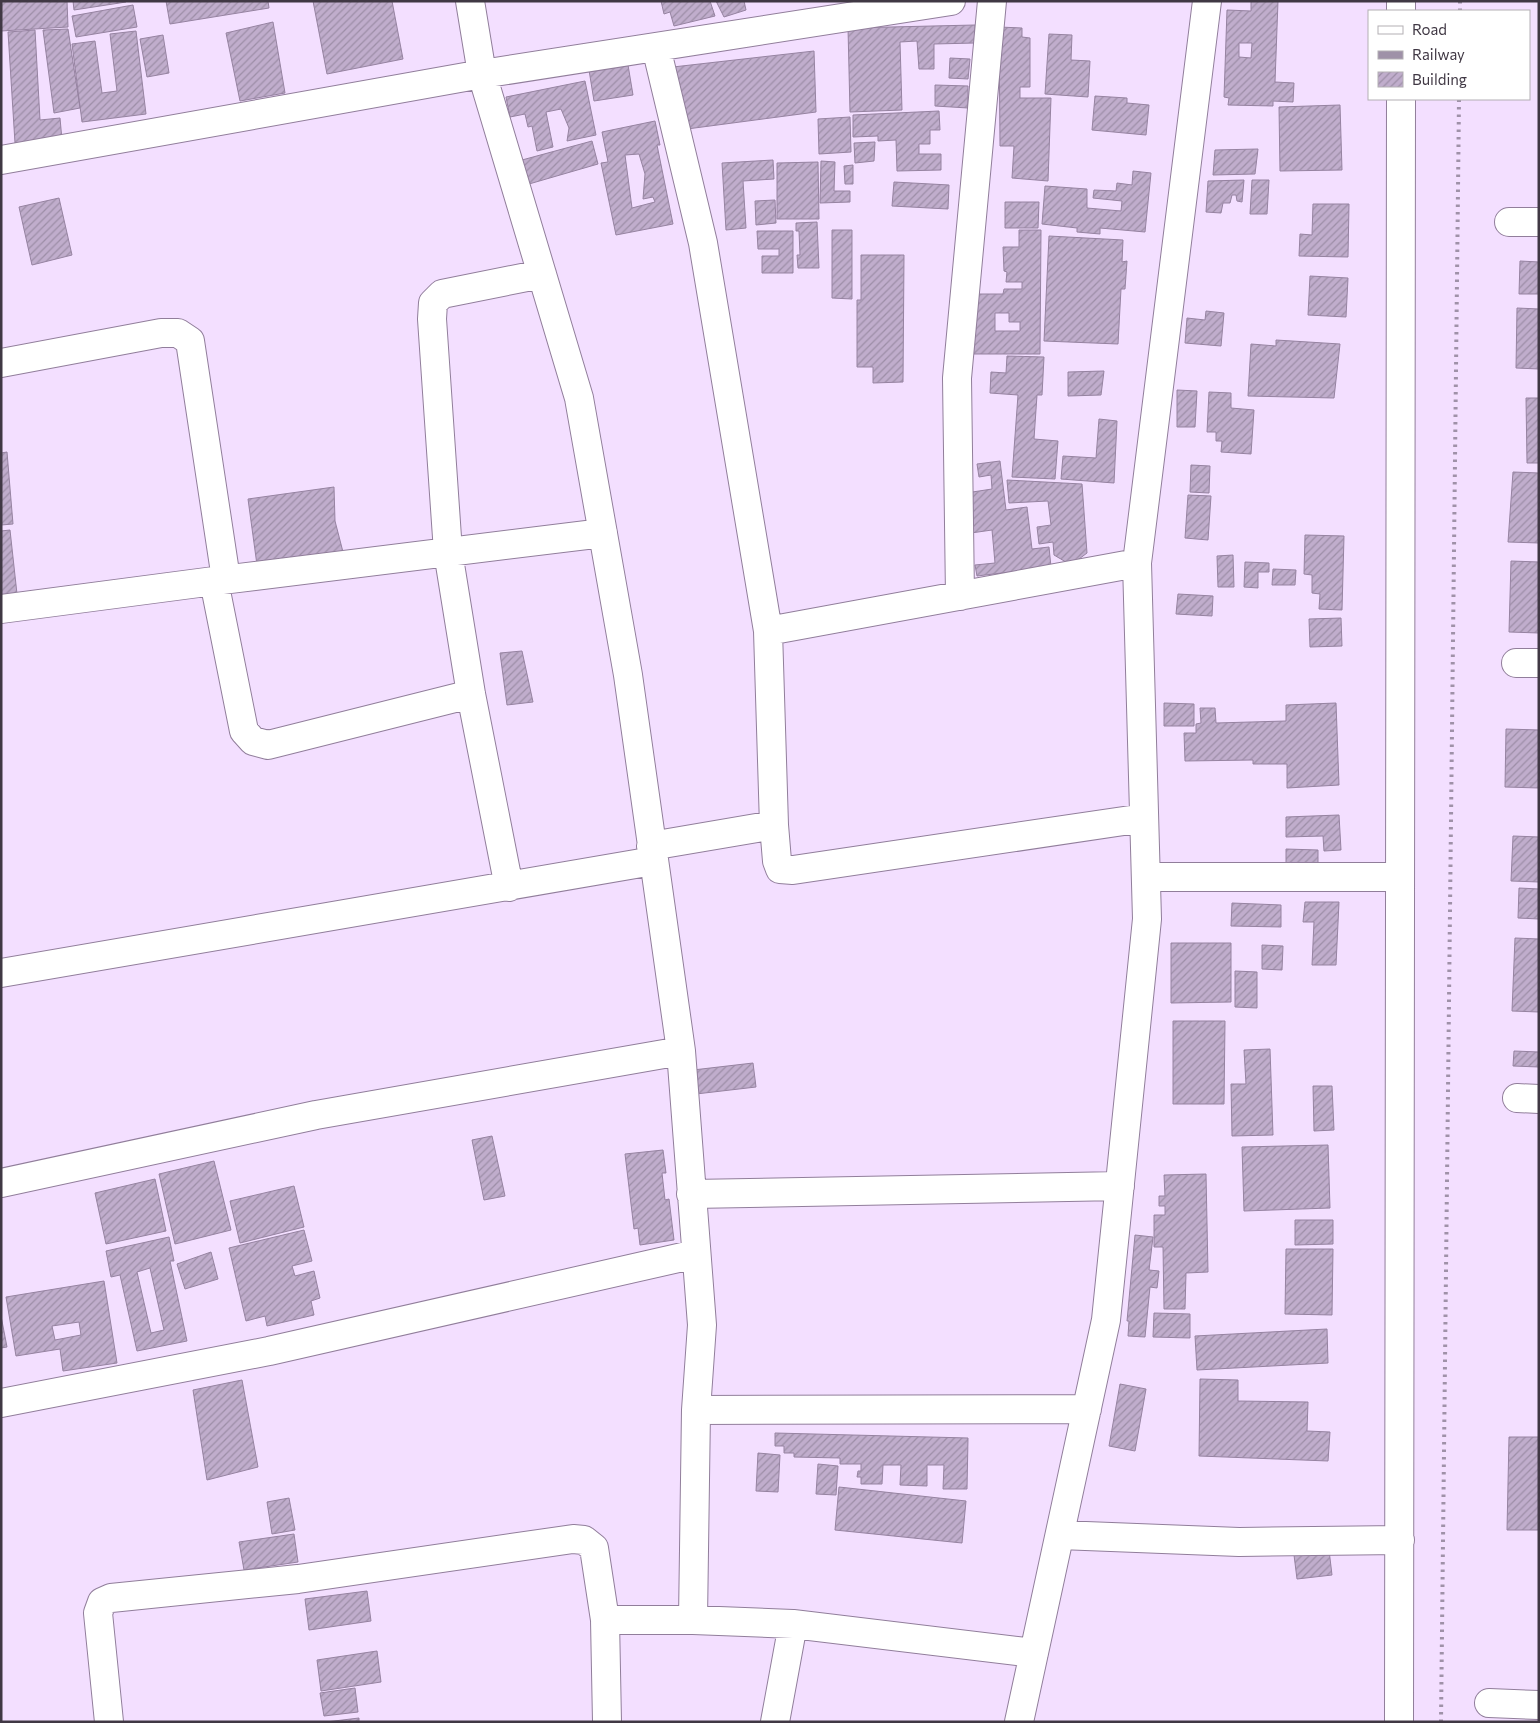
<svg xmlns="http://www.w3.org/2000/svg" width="1540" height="1723" viewBox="0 0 1540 1723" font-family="Commissioner,sans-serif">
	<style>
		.building { fill: url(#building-hatch); stroke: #9683a1; fill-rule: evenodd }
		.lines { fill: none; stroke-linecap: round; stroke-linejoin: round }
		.minor-casing { stroke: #917e9b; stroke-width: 30 }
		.minor { stroke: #fff; stroke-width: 28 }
		.rail { stroke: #9f91a8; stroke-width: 4; stroke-dasharray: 2.5 5; stroke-linecap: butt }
	</style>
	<defs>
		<pattern id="building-hatch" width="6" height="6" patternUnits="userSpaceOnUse" patternTransform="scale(1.25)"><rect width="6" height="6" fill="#c0adcc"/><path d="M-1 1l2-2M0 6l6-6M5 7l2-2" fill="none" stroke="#9d8ea7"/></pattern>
	</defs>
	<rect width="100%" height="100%" fill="#f3dfff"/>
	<path class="building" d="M1,1H67L68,27L1,31Z
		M73,1H126V2L74,10Z
		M166,1H268L269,8L170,24Z
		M313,1H392L403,59L327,74Z
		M661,1H710L715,16L674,26L670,12L664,14Z
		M716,1H744L746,10L724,17Z
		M1251,1H1278L1275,82L1294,83L1293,102L1273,101V106L1228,105L1229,98L1224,97L1227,10L1251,11ZM1239,43H1252L1251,58L1239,57Z
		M133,5L137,27L76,37L72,16Z
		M273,22L285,93L240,101L226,33Z
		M975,25V43L934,44V69H919L917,41L900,42L902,110L850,112L848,28Z
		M999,27L1022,28V37L1030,38V87H1020V98H1051L1048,181L1012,178L1014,146H1000Z
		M68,29L80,108L54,113L43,30Z
		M35,30L40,120L60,118L62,140L15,143L8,32Z
		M136,31L146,114L82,122L72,44L95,41L102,93L117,91L110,34Z
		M1049,34L1072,35L1071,60L1090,61L1088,97L1045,94Z
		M163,35L169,73L147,77L140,39Z
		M814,51L816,112L687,129L673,67Z
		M950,58L970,59L968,79L949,78Z
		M628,65L633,95L594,101L589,70Z
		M585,81L596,135L567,141L569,128L561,109L546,112L553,147L537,151L532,126L528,127L525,114L510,117L506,97Z
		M935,85L968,86V108L935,106Z
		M1095,96L1127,98V103L1149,105L1146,135L1092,130Z
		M1340,105L1342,170L1280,171L1279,107Z
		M939,111L940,130H930V144H919V154H941V170L897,171L896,140L878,141V136L853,137V115Z
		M850,117L851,152L819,154L818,119Z
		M655,121L660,145H657L673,224L616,235L601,163L608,162L602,132ZM639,154L645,174L643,199L653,197L655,202L632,208L625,155Z
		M592,141L598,164L529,184L522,160Z
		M875,142L874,161L855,163L854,143Z
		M1258,149L1255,174L1213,175L1215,150Z
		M773,160L774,179L743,181L746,228L726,230L722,163Z
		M821,161L835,162L834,191H850V202L820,203Z
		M818,162L819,219H777V163Z
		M853,165V184H845L844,166Z
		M1133,171L1151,173L1145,232L1100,228V234L1077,232V228L1042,224L1045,186L1087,189V208L1121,211L1122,201L1093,198L1094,190L1116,191L1117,183L1132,185Z
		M1244,180L1242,202L1237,201L1236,195H1232L1230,203H1223L1221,213L1206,212L1208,181Z
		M1252,180H1269L1267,214H1250Z
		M894,182L949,185L948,209L892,206Z
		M59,198L72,255L32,265L19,207Z
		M775,200L776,223L756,225L755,201Z
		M1005,202H1039L1038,228H1005Z
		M1313,204H1349L1348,257L1299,256L1300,234L1312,235Z
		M817,222L819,268H798L797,255H800L799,231H796V223Z
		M832,230H852V299L832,298Z
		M1019,230H1041L1040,354H972V294H1003L1004,289H1022V282H1006L1007,272L1004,271L1003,247H1019ZM995,313H1009V322H1020V331H995Z
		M757,231H793V273H762V256H779V249H758Z
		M1049,236L1123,240L1122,262L1127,261L1125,289H1121L1118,344L1044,341Z
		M861,255H904L903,382L873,383V367H857V300H861Z
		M1520,261L1539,262V294H1519Z
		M1310,276L1348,278L1346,317L1308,315Z
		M1517,308L1539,309V369L1516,368Z
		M1206,311L1224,313L1221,346L1185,343L1187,318L1205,320Z
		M1276,340L1340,344L1334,398L1248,396L1251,344L1276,346Z
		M1007,356L1044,357L1042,395H1037L1034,439L1058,441L1055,479L1012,477L1018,395L990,393L991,372L1006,373Z
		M1104,371L1101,395L1068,396V372Z
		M1177,390L1197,391L1195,427H1177Z
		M1209,392L1231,393V408L1254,410L1251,454L1221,452L1222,441H1216V432H1207Z
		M1526,398H1539V463H1527Z
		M1099,419L1117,421L1114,483L1061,479L1063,456L1096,458Z
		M7,452L13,524L1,525V453Z
		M1000,461L1006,510L1027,507L1032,549L1049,547L1051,567L977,576L975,565L995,563L992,530L971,533L966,493L992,489L991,475L979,477L977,464Z
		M1191,465L1210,466L1209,493L1190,492Z
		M1513,472L1539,473V543L1508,542Z
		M1007,480L1082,484L1087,553L1071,565L1054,555L1053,542L1039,544L1037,527L1051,525L1048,501L1009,503Z
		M334,487L335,521L343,552L257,565L248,499Z
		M1188,495L1211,496L1208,540L1185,538Z
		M10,530L17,594L1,596V531Z
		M1305,535L1344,536L1342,610L1319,609L1320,594L1312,593V575L1304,574Z
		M1233,555L1234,587H1218L1217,556Z
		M1511,561L1539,562V633L1509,632Z
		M1245,562L1269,563V572H1258V588L1244,587Z
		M1273,569L1296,570L1295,585H1272Z
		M1178,594L1213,596L1212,616L1176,614Z
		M1341,618L1342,646L1310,647L1309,619Z
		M522,651L533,702L507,705L500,653Z
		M1164,703L1194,704V726H1164Z
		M1336,703L1339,785L1287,788V764H1253V760L1185,761L1184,733H1196V724L1201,723L1200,708H1215L1216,723L1286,721V705Z
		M1506,729L1539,730V788L1505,787Z
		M1339,815L1341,850L1324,851L1323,836L1286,837V817Z
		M1513,836L1539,837V882L1511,881Z
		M1286,849L1318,850V870H1286Z
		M1519,888L1539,889V919L1518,918Z
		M1305,902H1339L1336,965H1312L1314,922H1303Z
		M1232,903L1281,905V927L1231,926Z
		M1515,938L1539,939V1012L1512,1011Z
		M1171,943H1231V1002L1171,1003Z
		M1262,945L1283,946L1282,970L1262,969Z
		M1235,971L1257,972V1008L1235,1007Z
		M1173,1021H1225L1224,1104H1173Z
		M1270,1049L1273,1135L1232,1136L1231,1084H1246L1244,1050Z
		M1514,1051L1539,1052V1067L1513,1066Z
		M753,1063L756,1087L696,1094L693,1070Z
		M1313,1086H1332L1334,1130L1314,1131Z
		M492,1136L505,1196L484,1200L472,1140Z
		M1328,1145L1330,1208L1244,1211L1242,1147Z
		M663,1150L666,1173H662L665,1200L669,1199L674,1240L640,1245L638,1228L634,1229L625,1154Z
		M214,1161L231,1230L175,1244L159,1174Z
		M1206,1174L1208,1272L1186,1273L1185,1309H1164L1163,1247H1154V1215H1165V1206H1159V1196H1165L1164,1175Z
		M155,1179L166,1231L106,1244L95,1193Z
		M294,1186L304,1227L240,1243L230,1201Z
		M1295,1220H1333V1244L1295,1245Z
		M304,1230L312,1261L292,1266L295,1276L314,1271L320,1298L311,1301L314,1315L267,1326L265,1316L246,1321L229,1248Z
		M1135,1235L1153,1237L1149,1270L1159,1271L1157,1288L1150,1287L1145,1337L1128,1336L1129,1321H1127Z
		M169,1237L174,1261H170L187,1341L137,1351L120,1275L111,1277L106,1251ZM150,1268L164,1330L151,1333L137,1272Z
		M1286,1249H1333L1332,1315L1285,1314Z
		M211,1252L218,1279L185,1289L177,1264Z
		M104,1281L117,1363L63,1371L60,1349L16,1356L6,1297ZM79,1322L81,1335L55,1340L52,1326Z
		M1154,1313L1190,1314V1338L1153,1337Z
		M1,1316L7,1347L1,1348Z
		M1327,1329L1328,1363L1197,1370L1195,1336Z
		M1200,1379L1238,1380V1401L1308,1402L1307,1431L1330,1432L1328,1461L1199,1456Z
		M242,1380L258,1467L207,1480L193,1390Z
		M1120,1384L1146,1389L1135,1451L1109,1446Z
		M775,1433L968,1438L967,1489H943L944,1465H927V1486L900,1485L901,1465H883L882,1484H861V1477H857L858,1471H861V1464H840V1458L794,1457V1453H784V1446H775Z
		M1509,1437H1539V1530H1507Z
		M758,1453L780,1455L778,1492L756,1491Z
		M818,1464L838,1466L836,1495L816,1494Z
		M839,1487L966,1501L962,1543L835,1530Z
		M289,1498L295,1530L272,1534L267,1502Z
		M294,1534L298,1562L244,1570L239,1542Z
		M1329,1550L1332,1575L1297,1579L1294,1555Z
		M367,1591L371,1621L309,1630L305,1599Z
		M377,1651L381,1682L321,1691L317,1660Z
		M355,1688L358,1712L324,1716L320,1693Z
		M359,1718V1722H326Z"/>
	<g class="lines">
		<defs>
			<path id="minor" d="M470,1L482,74L579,398L628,675L681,1051L702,1325L696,1410L693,1620
				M1401,11V1
				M656,47L703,243L768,631L774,825L777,861L780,869L793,870L1144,818
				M1,160L482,74L951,1
				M1509,222H1539
				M1,363L161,333H178L190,341L226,579
				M214,581L244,731L253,741L268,745L471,694
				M960,596L957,378L992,1
				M1,609L214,581L603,533
				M768,631L1137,563
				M1516,663H1539
				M651,846L774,825
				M1146,877H1400
				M509,887L471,694L448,552L432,319L433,303L442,294L542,274
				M1,973C218,934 436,900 653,861
				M1517,1098L1539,1099
				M1,1183L316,1115L681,1051
				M691,1194L1120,1186
				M1,1403L269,1351L696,1254
				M696,1410L1087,1409
				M1060,1535L1239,1542L1400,1540
				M605,1620L607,1722
				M1489,1703L1539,1705
				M109,1722L98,1613L102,1602L111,1598L298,1579L573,1539L584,1540L594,1548L605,1620H693L793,1624L1034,1653
				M775,1722L793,1624
				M1019,1722L1106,1320L1147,919L1137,563L1207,1
				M1399,1722L1401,99"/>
		</defs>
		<use href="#minor" class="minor-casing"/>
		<use href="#minor" class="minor"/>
		<path class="rail" d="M1460,11V1
			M1441,1722L1459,99"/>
	</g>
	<rect width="1540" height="1723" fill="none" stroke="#403844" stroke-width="5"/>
	<rect x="1368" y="10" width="162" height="90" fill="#ffffff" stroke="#b3afb4"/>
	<rect x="1378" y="26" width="25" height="8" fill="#ffffff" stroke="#b3afb4"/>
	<text x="1412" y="35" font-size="15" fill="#403844">Road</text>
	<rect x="1378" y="51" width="25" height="8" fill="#9f91a8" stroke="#b3afb4"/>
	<text x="1412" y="60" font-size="15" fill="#403844">Railway</text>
	<rect x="1378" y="72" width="25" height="15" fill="url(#building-hatch)" stroke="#b3afb4"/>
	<text x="1412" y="85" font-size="15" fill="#403844">Building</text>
</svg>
